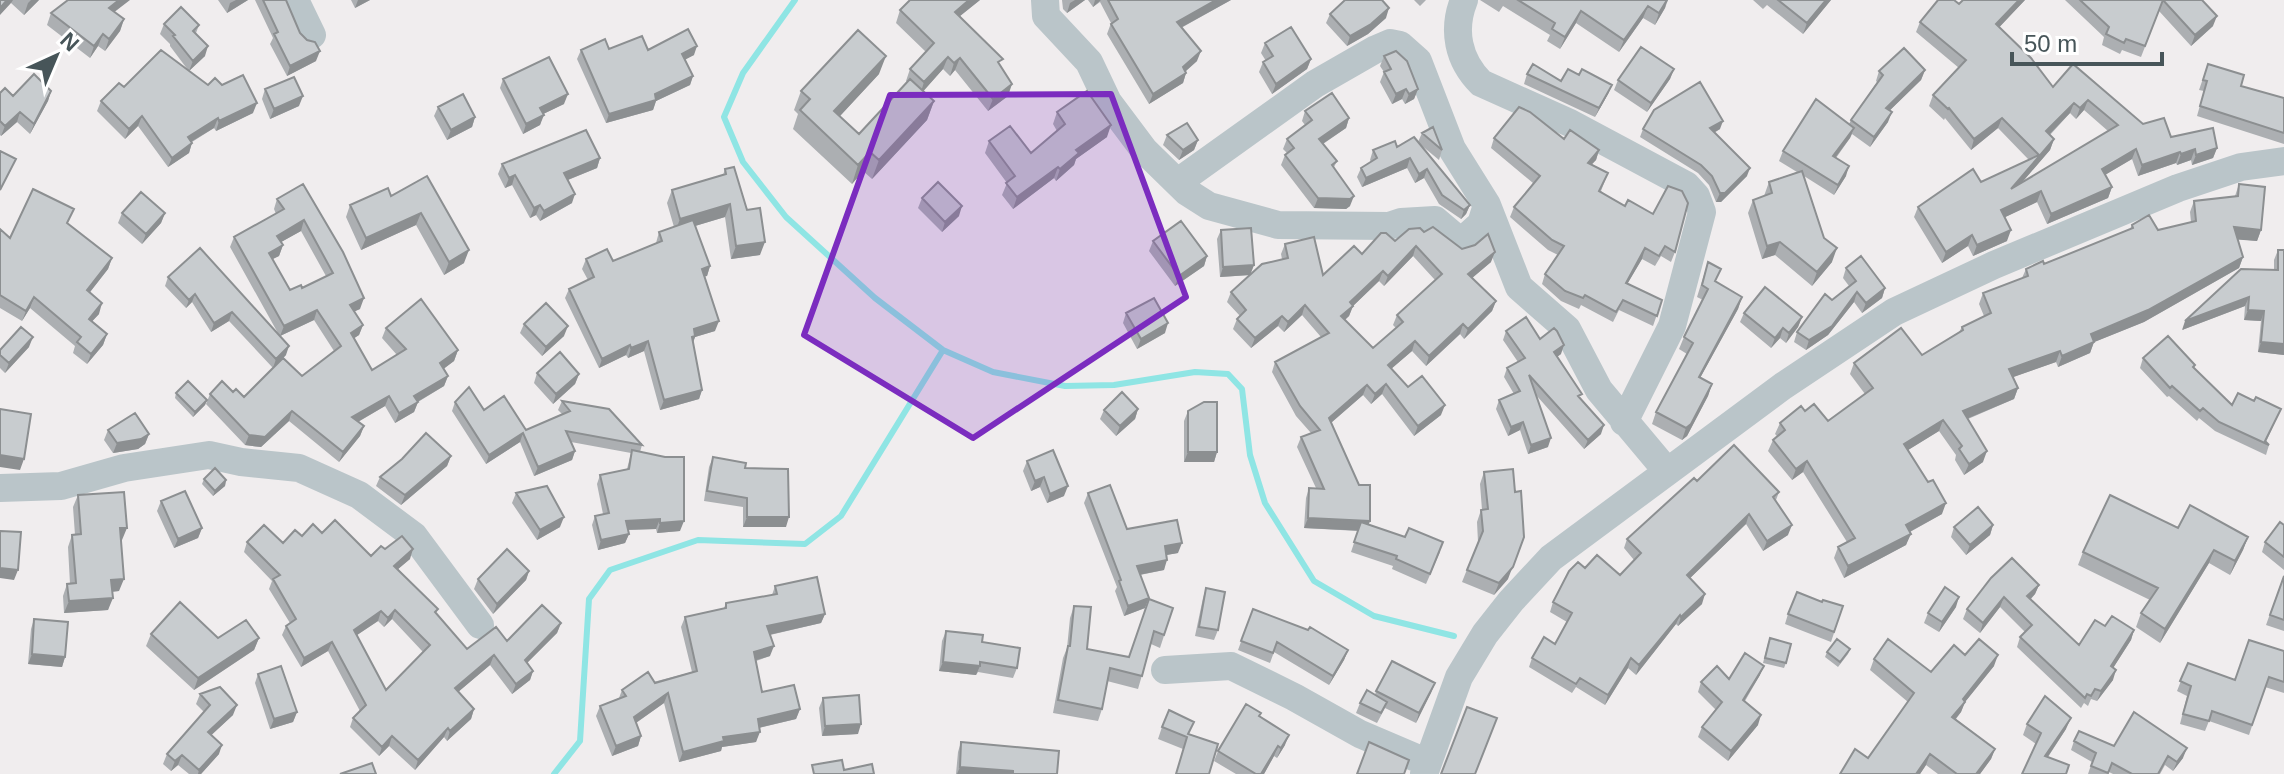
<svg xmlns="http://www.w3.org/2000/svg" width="2284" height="774" viewBox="0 0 2284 774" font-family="Helvetica,sans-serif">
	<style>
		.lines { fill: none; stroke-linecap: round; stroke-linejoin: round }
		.stream { stroke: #8fe5e4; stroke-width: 6 }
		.minor { stroke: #bac5c9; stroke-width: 28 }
		.wall { fill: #acafb2; fill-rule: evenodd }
		.shaded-wall { fill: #8c8f91 }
		.building { fill: #c8cccf; stroke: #8c8f91; stroke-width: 2; fill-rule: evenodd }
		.marked { fill: #7b2cbf; fill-opacity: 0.2; stroke: #7b2cbf; stroke-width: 6; stroke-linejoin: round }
	</style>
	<rect width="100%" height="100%" fill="#f0edee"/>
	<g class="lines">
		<path class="stream" d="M795,0L743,73L724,117L743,162L786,217L875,298L943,350L993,372L1065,386L1114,385L1195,372L1228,374L1242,389L1250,455L1265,503L1314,581L1374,616L1454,636
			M554,774L580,741L589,599L610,570L698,540L805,544L841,516L943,350"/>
		<path class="minor" d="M295,0L312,35
			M1045,0L1046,16L1089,62L1108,102L1144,150L1187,192L1209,206L1278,225L1389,226L1401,222L1435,220L1461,242L1481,224L1487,205
			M1464,0C1452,30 1458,60 1481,83L1570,123L1686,185L1696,196L1702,212L1672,326L1624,422
			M1178,182L1315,84L1376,49L1390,43L1400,45L1418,61L1452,149L1487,205L1519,287L1567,329L1599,390L1666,470
			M0,488L61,486L124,468L209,455L241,462L299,468L359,495L414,536L480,625
			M1165,670L1231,666L1294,697L1360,734L1428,763
			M1424,774L1459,677L1485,634L1511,601L1551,558L1783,386L1894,312L1994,265L2178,188L2241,167L2284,161"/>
	</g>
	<path class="wall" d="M0,0H39L24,15L11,3Z
		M218,0H248L227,13Z
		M255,0H286L300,33L316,61L287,76L270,44L273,38Z
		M351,0H370L355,8Z
		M980,0L960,16L1000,66L1008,96L988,111L955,70L950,76L943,69L923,91L934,101L927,120L872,179L863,171L852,184L793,129L798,114L794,110L801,91L879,74L840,116L859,134L907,82L906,81L910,69L926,52L896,23L900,10Z
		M1062,0H1085L1067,13L1063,9Z
		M1088,0H1231L1181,28L1197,61L1185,72L1186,73L1183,83L1149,104L1107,34L1111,23L1100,2L1093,7Z
		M1414,0H1426L1420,6Z
		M1480,0H1668L1665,8L1655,25L1643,18L1619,52L1576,23L1560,49L1547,41L1550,35L1503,6L1499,12Z
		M1753,0H1831L1803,34L1767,5L1763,9Z
		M2025,0L1999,27L2053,87L2073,64L2143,124L2171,137L2217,148L2213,158L2192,165L2191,160L2177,165L2176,163L2138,176L2132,159L2105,175L2112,187L2108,198L2047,224L2037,202L2005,217L2007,241L1973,256L1968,246L1942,263L1914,217L1918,207L1981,182L2029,160L1998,128L1971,150L1945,118L1944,120L1929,106L1933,95L1959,68L1916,32L1920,22L1959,4ZM2084,110L2108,131L2021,183L2050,150L2054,139L2050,135L2070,113L2076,119Z
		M2065,0H2202L2213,26L2191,46L2159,11L2141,57L2122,50L2120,54L2102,45L2104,37Z
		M51,13L124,19L120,31L105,51L98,46L90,58L47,25Z
		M1330,14L1386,18L1368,34L1347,46L1326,23Z
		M164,24L199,25L196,33L205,56L189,71L208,85L253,113L216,131L214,128L192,142L189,153L168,167L138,126L125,139L97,111L101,101L124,87L188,70L170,46V44L160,34Z
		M1265,43L1311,59L1307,69L1272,94L1259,72L1263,62L1266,61L1261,53Z
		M609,49L648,50L694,55L685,59L693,76L690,85L656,101L653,110L606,123L577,59L581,50Z
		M1384,56L1418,89L1414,99L1405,104L1402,99L1392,104L1380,82L1384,72L1380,66Z
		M2208,64L2241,86L2284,98V144L2197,116L2204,91L2199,90Z
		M1674,69L1670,79L1647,112L1614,90L1618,80Z
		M1925,70L1921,80L1889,111L1888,122L1870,147L1852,134L1850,138L1836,158L1846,176L1834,195L1804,176L1832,262L1812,286L1775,255L1762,259L1748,213L1753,200L1764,196L1769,182L1797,172L1779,161L1783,151L1849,124L1851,120L1877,82L1876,81L1879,71Z
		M1527,74L1561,81L1579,75L1612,85L1608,94L1595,117L1524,84Z
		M503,79L564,104L543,114L540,125L523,134L500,88Z
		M265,89L299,106L270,119L262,99Z
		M51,91L48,101L30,134L17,122L1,136L0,135V93L13,96Z
		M438,107L475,117L472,127L447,140L434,116Z
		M1305,111L1349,118L1346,128L1323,144L1337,161L1334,167L1350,206L1346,209L1314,208L1281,165L1285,155L1287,153L1283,149L1287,139L1305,125L1302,121Z
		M1057,112L1107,137L1076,159L1074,165L1056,181L1054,178L1013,209L1002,195L1007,183L985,153L989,141L1031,153L1057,131L1053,124Z
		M1643,129H1720L1714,133L1747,176L1721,202H1716L1709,185L1698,173L1640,137Z
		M1422,133L1442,150L1439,160L1421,145L1470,205L1466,214L1461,219L1439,204L1424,178L1415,183L1407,168L1362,187L1357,177L1361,168L1371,162L1370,160L1373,150L1397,147L1418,142Z
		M1167,135L1198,140L1194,150L1179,160L1163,145Z
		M1494,138L1564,139L1599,150L1596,160L1591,164L1608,173L1601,191L1675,252L1671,262L1661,256L1655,266L1642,259L1627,284L1662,300L1653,326L1619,310L1613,322L1581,305L1579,309L1561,301L1542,284L1545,274L1558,255L1548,250L1510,217L1514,207L1533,183L1491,148Z
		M600,158L597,168L568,180L572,203L540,221L536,215L530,218L512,185L505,188L498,174L502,164Z
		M725,169L760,255L731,259L725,217L695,226L710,266L707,276H705L715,331L695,337L693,343L702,390L699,399L660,410L644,351L628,358L626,355L599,368L565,298L569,289L588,280L582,269L586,259L613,261L656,243L659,232L674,227L667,203L672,190L723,175Z
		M427,176L464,263L444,275L416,225L361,250L346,217L350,205L391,196Z
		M303,184L360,309L354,311L363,325L359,335L354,338L372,370L397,355L382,338L386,328L458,350L454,361L444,368L448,376L444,386L418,402L414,412L395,423L385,406L358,422L364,426L360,436L339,462L289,421L261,447L245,445L206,404L210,394L233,392L244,397L302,376L334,351L314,320L280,336L286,355L273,368L229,321L211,332L192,302L186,308L165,286L168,277L279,335L230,247L234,237L276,214L274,209L277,199ZM301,231L326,276L302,288L290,290L272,259L279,256L283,245L281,242Z
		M2239,184L2261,230L2257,241L2238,239L2243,257L2239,268L2144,322L2094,342L2090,353L2058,367L2056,362L2013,377L2018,388L2014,399L1968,419L1983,462L1964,475L1955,460L1956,455L1939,431L1908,450L1942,514L1910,532L1906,545L1844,578L1834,558L1838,547L1847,542L1803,472L1792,480L1768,451L1773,440L1777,436L1775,434L1780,423L1805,411L1828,421L1865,394L1850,374L1854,363L1922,355L1959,332L1962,327L1984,316L1979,304L1983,293L2022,278L2026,269L2044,264L2130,229L2132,225L2158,230L2191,222L2190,212L2194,201L2235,196Z
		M922,198L959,216L942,232L918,208Z
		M122,213H165L161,223L142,244L118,223Z
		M68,224L112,258L108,269L90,292L99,314L92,321L107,334L103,345L87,364L73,353L75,346L30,308L22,321L0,308V229L10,238Z
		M1221,230L1254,265L1250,275L1282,259L1281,254L1285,244L1323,275L1362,254L1424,232L1491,262L1472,278L1496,301L1492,311L1464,339L1460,334L1426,366L1412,351L1391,369L1408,387L1441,415L1414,436L1382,394L1371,404L1363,395L1331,423L1370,521L1368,525L1440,552L1426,584L1392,569L1393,566L1351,552L1358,531L1304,528L1306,498L1309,488H1316L1297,447L1301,437L1311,433L1296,416L1272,372L1275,362L1321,337L1302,315L1284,332L1278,326L1251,348L1233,329L1237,319L1240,316L1227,302L1231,292L1250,275L1220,277L1217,239ZM1413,256L1435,280L1397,315L1393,325L1396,328L1373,348L1345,320L1349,316L1353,306L1379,281L1384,286Z
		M1153,241L1207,256L1204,266L1175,286L1149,251Z
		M2278,250H2284V355L2258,352L2261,321L2244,320L2245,306L2182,330L2274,270V260Z
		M1708,262L1716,282L1742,297L1738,309L1700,378L1712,384L1708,396L1687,436L1682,440L1652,424L1656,412L1687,354L1679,349L1684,337L1703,300L1697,297Z
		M1846,268L1885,288L1882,298L1862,313L1854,302L1828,335L1806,350L1794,342L1797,332L1849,286L1843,278Z
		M1126,313L1165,333L1137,349L1123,323Z
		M1744,313L1802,317L1798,327L1786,343L1780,338L1771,348L1740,322Z
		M524,324L564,336L542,356L520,333Z
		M1506,331L1540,339L1561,354L1557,357L1601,434L1584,449L1536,395L1548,447L1528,454L1520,430L1508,436L1496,409L1499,400L1514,394L1504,377L1507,368L1518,362L1503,340Z
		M29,347L5,373L0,368V350Z
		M2143,358L2195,365L2194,368L2232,405L2254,401L2281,409L2266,442L2269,445L2266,455L2215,431L2199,418L2197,421L2169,396L2167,397L2140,368Z
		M537,373L579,374L575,384L553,404L534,383Z
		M176,393L207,400L205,405L193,417L175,398Z
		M562,401L642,445L640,452L680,531L657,533L656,529L628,530L629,534L625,543L598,550L592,525L595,516L603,514L597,484L600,475L627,469L631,453L571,442L575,451L572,460L534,476L520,442L486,464L452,411L455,402L484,410L526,430L562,414L558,410Z
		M1138,409L1135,419L1116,436L1100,419L1104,410Z
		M1188,411L1217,452L1214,462H1184V421Z
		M108,430L149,434L145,444L138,449L113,453L104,440Z
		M451,456L447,466L401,505L376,486L380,477L402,459Z
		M713,457L745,468L786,527H743V507L704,501L709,467Z
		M1027,461L1064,496L1047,503L1040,487L1031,491L1023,471Z
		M1484,472L1515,492L1508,579L1494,595L1462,582L1478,542L1477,522L1481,510H1482L1480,484Z
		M204,479L226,480L225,486L213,496L202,484Z
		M1697,481L1779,492L1776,500L1788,535L1763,551L1746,524L1690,578L1702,604L1678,626L1676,624L1636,675L1628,668L1605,705L1576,687L1572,693L1529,667L1532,658L1555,644L1567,622L1550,612L1553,602L1585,568L1620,575L1634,560L1624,548L1627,539Z
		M516,493L560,527L537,540L512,503Z
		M1088,493L1127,529L1178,553L1166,555L1164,570L1140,575L1145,608L1124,616L1115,591L1117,587L1084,503Z
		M78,495L122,540H121L119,591L112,592L108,610L64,613L63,596L67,584H70L68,547L72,535H75L73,507Z
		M161,501L202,528L198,538L174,548L157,511Z
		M1993,525L1990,535L1966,555L1951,537L1954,527Z
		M2284,525V570L2262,552L2265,542Z
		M2178,528L2248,537L2243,550L2230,575L2209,563L2160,643L2136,627L2141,613L2150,600L2078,565L2083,552Z
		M322,533L371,556L385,549L410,559L398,569L438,609L436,613L467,649L507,641L561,623L557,633L527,663L533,671L530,680L512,694L490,665L458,692L474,709L471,719L447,741L444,737L415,770L389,746L379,756L350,727L353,718L360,711L328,651L301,667L282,635L286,626L290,623L269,589L272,581L244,552L247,542L283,543L302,536ZM392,619L423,652L386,690L357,635L378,621L384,627Z
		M529,571L526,580L493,614L474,589L478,579Z
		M2284,575V631L2266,625Z
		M2039,585L2035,594L2031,599L2079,645L2105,626L2134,630L2131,640L2113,668V680L2097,701L2091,699L2088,706L2084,703L2081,708L2017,647L2020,637L2025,632L2000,607L1980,633L1963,619L1967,609Z
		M775,586L825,614L821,623L770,635V656L756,661L762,692L800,709L796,719L759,728L756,742L722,747L721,751L679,762L664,703L636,723L641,736L638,746L612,756L596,716L600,706L619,698L622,690L692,672L681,627L685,617L724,608L726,603L772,595Z
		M1206,588L1218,630L1214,640L1195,636L1203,598Z
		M1822,602L1843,606L1831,642L1785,624L1788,614Z
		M1074,606L1087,649L1129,657L1173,608L1160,648L1151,644L1138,689L1107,681L1102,709L1098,721L1053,713L1063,658L1067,648L1070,618Z
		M1956,607L1939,632L1924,623L1928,613Z
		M1253,609L1348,650L1344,660L1329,685L1274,652L1270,663L1238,650Z
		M34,619L65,657L62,667L28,664L31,629Z
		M946,631L982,642L1017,668L1013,678L978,672L976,675L939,671L942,641Z
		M151,634L218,638H259L254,650L194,690L146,646Z
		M1768,643L1786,663L1784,668L1763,663Z
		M1850,649L1848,654L1838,667L1825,657L1827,652Z
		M2284,651V693L2265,687L2249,735L2209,721L2205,731L2180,724L2187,696L2177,691L2188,663L2235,680Z
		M1965,655L1994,666L1965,702L1961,712L1956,719L1995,749L1991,759L1980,774H1938L1926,765L1920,774H1840L1868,758L1908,702L1870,670L1874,659L1931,672Z
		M258,674L297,712L293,722L270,729L255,683Z
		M1760,675L1745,701L1758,725L1728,761L1698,737L1702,727L1716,710L1698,692L1701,682Z
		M1435,683L1416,723L1385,708L1377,723L1356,713L1360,703L1375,695L1376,691Z
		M200,694L233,715L211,735L219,754L201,774H189L178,765L171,771L163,764L167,754L204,712L196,704Z
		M823,698L858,734L822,736L819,708Z
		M1260,716L1285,745L1277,758L1274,756L1264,774H1236L1214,761L1218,751Z
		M2027,724L2066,729L2048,757L2022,774L2036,744L2023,735Z
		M1162,727L1189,735L1209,774H1176L1183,749L1158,739Z
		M2074,741L2114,746L2183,758L2173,771L2165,765L2160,774H2113L2109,772L2108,774H2088L2092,762L2071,750Z
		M961,742L1057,774H956L958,752Z"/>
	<path class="shaded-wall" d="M7,0H13L11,3L0,15V8Z
		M31,0H39L24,15L28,3Z
		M119,0H130L104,20L109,8Z
		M236,0H248L227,13L230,3Z
		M358,0H370L355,8Z
		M969,0H980L950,24L955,12Z
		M1075,0H1085L1067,13L1070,3Z
		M1095,0H1101L1093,7Z
		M1216,0H1231L1173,32L1177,22Z
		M1667,0L1665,8L1655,25L1659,13Z
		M1826,0H1831L1803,34L1807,23Z
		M2019,0H2025L1992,35L1996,24Z
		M1648,6L1643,18L1619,52L1624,40Z
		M1389,8L1386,18L1368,34L1347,46L1350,36Z
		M1581,11L1576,23L1560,49L1565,37Z
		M2217,16L2213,26L2191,46L2195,35Z
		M124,19L120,31L105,51L109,39Z
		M103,34L98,46L90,58L94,46Z
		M208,46L205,56L189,71L193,61Z
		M697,46L694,55L679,63L682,54Z
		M320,51L316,61L287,76L290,66Z
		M1201,51L1197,61L1179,77L1183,67Z
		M886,56L879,74L827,130L834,111Z
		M948,57L943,69L920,95L924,82Z
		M960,58L955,70L950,76L954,63Z
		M1311,59L1307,69L1272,94L1276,84Z
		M1674,69L1670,79L1647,112L1651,103Z
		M1925,70L1921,80L1882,118L1886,108Z
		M1186,73L1183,83L1149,104L1153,94Z
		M693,76L690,85L656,101L653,110L606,123L609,114Z
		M1012,84L1008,96L988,111L993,99Z
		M1612,85L1608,94L1595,117L1599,108Z
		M1406,89L1402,99L1392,104L1396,94Z
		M1418,89L1414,99L1405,104L1409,94Z
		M51,91L48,101L30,134L34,124Z
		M568,94L564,104L537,117L540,108Z
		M303,96L299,106L270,119L274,109Z
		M2088,100L2084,110L2076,119L2080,108Z
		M934,101L927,120L872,179L879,160Z
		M257,103L253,113L216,131L219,121Z
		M2074,103L2070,113L2042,142L2046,131Z
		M20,112L17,122L1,136L5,126Z
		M1892,112L1888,122L1870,147L1874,137Z
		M544,115L540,125L523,134L526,124Z
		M142,116L138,126L125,139L129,129Z
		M475,117L472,127L447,140L451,130Z
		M218,118L214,128L184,146L188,137Z
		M1349,118L1346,128L1315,149L1319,139Z
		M2002,118L1998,128L1971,150L1974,139Z
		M1723,121L1720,129L1706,137L1710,128Z
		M1111,125L1107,137L1076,159L1074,165L1056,181L1060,169L1076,150Z
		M1854,128L1850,138L1829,166L1833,156Z
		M2054,139L2050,150L2007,200L2011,189Z
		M1198,140L1194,150L1179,160L1183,150Z
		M192,143L189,153L168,167L172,158Z
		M2217,148L2213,158L2192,165L2196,155Z
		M2136,149L2132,159L2098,179L2102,169Z
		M2195,149L2191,160L2177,165L2181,154Z
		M1599,150L1596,160L1584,173L1588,163Z
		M870,152L863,171L852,184L858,165Z
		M2180,152L2176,163L2138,176L2142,165Z
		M600,158L597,168L560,183L564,173Z
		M1410,158L1407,168L1362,187L1366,178Z
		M1849,166L1846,176L1834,195L1838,185Z
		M1058,167L1054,178L1013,209L1017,197Z
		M1750,168L1747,176L1721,202H1716L1720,193Z
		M1427,169L1424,178L1415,183L1419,174Z
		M515,175L512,185L505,188L509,178Z
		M2112,187L2108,198L2047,224L2051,214Z
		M2041,191L2037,202L1997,221L2001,210Z
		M575,194L572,203L540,221L544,211Z
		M1354,196L1350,206L1346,209L1314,208L1318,198Z
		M730,204L725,217L675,232L680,219Z
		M540,205L536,215L530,218L534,208Z
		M1470,205L1466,214L1461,219L1464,210Z
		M962,206L959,216L942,232L945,222Z
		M165,213L161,223L142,244L146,234Z
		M421,213L416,225L361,250L366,238Z
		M304,220L301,231L274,246L277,236Z
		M2234,227L2261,230L2257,241L2230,239Z
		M2011,230L2007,241L1973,256L1977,245Z
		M1972,235L1968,246L1942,263L1946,252Z
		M765,242L760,255L731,259L736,246Z
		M1780,242L1775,255L1762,259L1767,246Z
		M283,245L279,256L265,263L269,253Z
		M1416,246L1413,256L1384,286L1388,276Z
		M1645,248L1642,259L1622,293L1626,283Z
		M1837,248L1832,262L1812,286L1817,272Z
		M469,250L464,263L444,275L449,262Z
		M1495,252L1491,262L1465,284L1468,274Z
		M1207,256L1204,266L1175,286L1179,276Z
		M2243,257L2239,268L2144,322L2087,345L2091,334Z
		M112,258L108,269L83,301L87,290Z
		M1254,265L1250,275L1220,277L1223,267Z
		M710,266L707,276L699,278L702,269Z
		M1383,271L1379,281L1353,306L1349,316L1338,326L1341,316L1350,302Z
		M1885,288L1882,298L1862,313L1866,303Z
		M1857,292L1854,302L1828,335L1806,350L1809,340Z
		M195,294L192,302L186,308L189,300Z
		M34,297L30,308L22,321L26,311Z
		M1742,297L1738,309L1694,389L1699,377Z
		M2249,297L2245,306L2182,330L2185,321Z
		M364,298L360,309L347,315L350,305Z
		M1496,301L1492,311L1464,339L1468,329Z
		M102,303L99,314L85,329L89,319Z
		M1305,305L1302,315L1284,332L1288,322Z
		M317,310L314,320L280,336L284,326Z
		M2248,310L2264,311L2261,321L2244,320Z
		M232,312L229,321L211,332L214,323Z
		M1282,316L1278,326L1251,348L1255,338Z
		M1802,317L1798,327L1786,343L1789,333Z
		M719,321L715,331L695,337L692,345L688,346L694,329Z
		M1168,323L1165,333L1137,349L1141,339Z
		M1463,324L1460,334L1426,366L1429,356Z
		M363,325L359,335L347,343L351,333Z
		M568,326L564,336L542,356L546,347Z
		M1783,328L1780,338L1771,348L1775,338Z
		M107,334L103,345L87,364L91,354Z
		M33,337L29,347L5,373L9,363Z
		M648,341L644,351L628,358L631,348Z
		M1415,341L1412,351L1384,375L1388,365Z
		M2094,342L2090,353L2058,367L2062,356Z
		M2261,342L2284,344V355L2258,352Z
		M630,345L626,355L599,368L602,359Z
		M1564,345L1561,354L1551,361L1554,352Z
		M289,346L286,355L273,368L276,359Z
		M458,350L454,361L437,374L440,363Z
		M2060,351L2056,362L2005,380L2009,369Z
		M579,374L575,384L553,404L556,394Z
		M448,376L444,386L412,405L418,402L414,412L395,423L399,413L414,396Z
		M1386,384L1382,394L1371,404L1375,394Z
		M1712,384L1708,396L1687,436L1682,440L1686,428Z
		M1367,385L1363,395L1325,428L1329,418Z
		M2018,388L2014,399L1959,422L1963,411Z
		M702,390L699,399L660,410L664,400Z
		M389,396L385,406L349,427L352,417Z
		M207,400L205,405L193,417L195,412Z
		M1445,405L1441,415L1414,436L1418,426Z
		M1138,409L1135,419L1116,436L1120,426Z
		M292,411L289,421L261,447L245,445L249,435Z
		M1943,420L1939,431L1900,455L1904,444Z
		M1523,422L1520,430L1508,436L1511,427Z
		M1604,425L1601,434L1584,449L1588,440Z
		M364,426L360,436L339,462L343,452Z
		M523,433L520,442L486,464L489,455Z
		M149,434L145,444L138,449L113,453L117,443Z
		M1551,438L1548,447L1528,454L1531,445Z
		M575,451L572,460L534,476L538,467Z
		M1987,451L1983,462L1964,475L1969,464Z
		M1188,452H1217L1214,462H1184Z
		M0,455L24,459L20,470L0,467Z
		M451,456L447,466L401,505L405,495Z
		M1807,461L1803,472L1792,480L1796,469Z
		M1044,477L1040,487L1031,491L1035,481Z
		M226,480L225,486L213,496L215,491Z
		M1068,486L1064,496L1047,503L1050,494Z
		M1946,503L1942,514L1902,536L1906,525Z
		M1749,514L1746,524L1684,584L1687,575Z
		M564,517L560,527L537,540L540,530Z
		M747,517H789L786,527H743Z
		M1308,518L1370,521L1366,531L1304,528Z
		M660,519L656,529L622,530L626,521Z
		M684,521L680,531L657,533L660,523Z
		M1792,525L1788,535L1763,551L1767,541Z
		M1993,525L1990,535L1966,555L1970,545Z
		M120,528H127L122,540H116Z
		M202,528L198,538L174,548L178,539Z
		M629,534L625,543L598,550L601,540Z
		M1911,534L1906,545L1844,578L1848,566Z
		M1524,537L1508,579L1494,595L1499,583Z
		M2248,537L2243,550L2230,575L2235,561Z
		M1182,543L1178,553L1161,556L1165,546Z
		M413,549L410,559L391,575L394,566Z
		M2214,550L2209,563L2160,643L2165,629Z
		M1167,560L1164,570L1133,576L1137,566Z
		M0,568L18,570L14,580L0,578Z
		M529,571L526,580L493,614L497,604Z
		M124,579L119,591L107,592L111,580Z
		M2039,585L2035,594L2024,606L2027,596Z
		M1705,594L1702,604L1678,626L1681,617Z
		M1959,597L1956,607L1939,632L1942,622Z
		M2004,597L2000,607L1980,633L1983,623Z
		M113,598L108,610L64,613L69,601Z
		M1149,598L1145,608L1124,616L1128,606Z
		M395,610L392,619L384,627L388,618Z
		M381,611L378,621L351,639L354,630Z
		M825,614L821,623L764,636L767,626Z
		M1680,615L1676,624L1636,675L1639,665Z
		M561,623L557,633L521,669L525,660Z
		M2134,630L2131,640L2108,676L2111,666Z
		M259,638L254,650L194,690L198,678Z
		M332,642L328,651L301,667L304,658Z
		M774,646L770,656L750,662L754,652Z
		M1348,650L1344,660L1329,685L1333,676Z
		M32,654L65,657L62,667L28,664Z
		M494,655L490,665L451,698L455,688Z
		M1998,655L1994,666L1965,702L1961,712L1948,728L1952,717L1963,699Z
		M1631,658L1628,668L1605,705L1608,695Z
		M943,662L980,666L976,675L939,671Z
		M1764,666L1760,675L1739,709L1743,700Z
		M2116,670L2113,680L2097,701L2101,691Z
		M533,671L530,680L512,694L516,684Z
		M1435,683L1431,693L1416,723L1419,713Z
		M668,693L664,703L630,727L634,717Z
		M237,705L233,715L204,742L208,732Z
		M474,709L471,719L447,741L450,731Z
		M800,709L796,719L754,729L758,719Z
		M297,712L293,722L270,729L274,719Z
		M1761,715L1758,725L1728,761L1731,751Z
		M2071,718L2066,729L2041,767L2045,756Z
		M861,724L858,734L822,736L825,726Z
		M448,728L444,737L415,770L418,760Z
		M760,732L756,742L722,747L721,751L679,762L683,752L723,737Z
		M1289,735L1285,745L1277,758L1281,748Z
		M392,736L389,746L379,756L382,747Z
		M641,736L638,746L612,756L616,746Z
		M222,745L219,754L201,774H198L199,770Z
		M1278,746L1274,756L1264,774H1261Z
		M2187,748L2183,758L2173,771L2177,762Z
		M1995,749L1991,759L1980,774H1976Z
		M1930,754L1926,765L1920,774H1916Z
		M182,755L178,765L171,771L175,761Z
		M960,767L1013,771L1012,774H957Z"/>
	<path class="building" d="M0,0H7L0,8Z
		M68,0H119L109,8L124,19L109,39L103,34L94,46L51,13Z
		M263,0H286L300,33L307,40L315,42L320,51L290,66L274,34L278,32Z
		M910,0H969L955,12L1003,59L998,62L1012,84L993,99L960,58L954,63L948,57L924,82L910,69L934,43L900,10Z
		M1108,0H1216L1177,22L1201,51L1183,67L1186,73L1153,94L1111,24L1118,19Z
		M1345,0H1382L1389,8L1371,24L1350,36L1330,14Z
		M1518,0H1667L1659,13L1648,6L1624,40L1581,11L1565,37L1552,29L1555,23Z
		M1778,0H1826L1807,23Z
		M1938,0H1954L1959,4L1963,0H2019L1996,24L2031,58L2053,87L2073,64L2143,124L2164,118L2171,137L2213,128L2217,148L2196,155L2195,149L2181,154L2180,152L2142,165L2136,149L2102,169L2112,187L2051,214L2041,191L2001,210L2011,230L1977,245L1972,235L1946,252L1918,207L1973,169L1981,182L2039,155L2002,118L1974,139L1949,108L1948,109L1933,95L1966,60L1920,22ZM2088,100L2118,125L2011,189L2054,139L2046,131L2074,103L2080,108Z
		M2080,0H2202L2217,16L2195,35L2163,0L2145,46L2126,39L2124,43L2106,34L2109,27Z
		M181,7L199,25L193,31L208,46L193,61L173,36L175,35L164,24Z
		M1291,27L1311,59L1276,84L1263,62L1273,56L1265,43Z
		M688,29L697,46L682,54L693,76L655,94L656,100L609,114L581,50L605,39L609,49L642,36L648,50Z
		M858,30L886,56L834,111L859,134L910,79L934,101L879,160L870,152L858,165L800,110L810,99L801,91Z
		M1641,47L1674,69L1651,103L1618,80Z
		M1904,48L1925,70L1886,108L1892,112L1874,137L1851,120L1883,75L1879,71Z
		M161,50L208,85L215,78L222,85L243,75L257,103L219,121L218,118L188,137L192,143L172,158L142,116L129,129L101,101L119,83L124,87Z
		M1396,51L1407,61L1418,89L1409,94L1406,89L1396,94L1384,72L1391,69L1384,56Z
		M549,57L568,94L540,108L544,115L526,124L503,79Z
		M1533,64L1561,81L1568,69L1579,75L1582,69L1612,85L1599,108L1527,74Z
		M2208,64L2244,75L2241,86L2284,98V133L2200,106L2207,81L2203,80Z
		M34,74L51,91L34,124L20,112L5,126L0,121V93L5,88L13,96Z
		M294,77L303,96L274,109L265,89Z
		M1700,82L1723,121L1710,128L1750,168L1725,193H1720L1712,176L1701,165L1643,129L1654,110Z
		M1087,91L1111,125L1076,150L1079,153L1060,169L1058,167L1017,197L1006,183L1015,176L989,141L1010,126L1031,153L1065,124L1057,112Z
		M1332,93L1349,118L1319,139L1337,161L1332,165L1354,196L1350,199L1318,198L1285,155L1294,148L1287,139L1312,120L1305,111Z
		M463,94L475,117L451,130L438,107Z
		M1816,99L1854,128L1833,156L1849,166L1838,185L1783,151Z
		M1519,107L1530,112L1564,139L1570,130L1599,150L1588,163L1608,173L1599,191L1625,206L1628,200L1653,214L1668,186L1682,191L1688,203L1675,252L1665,246L1659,256L1645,248L1626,283L1662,300L1657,316L1623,300L1616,312L1585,295L1583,298L1565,291L1545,274L1564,246L1552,240L1514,207L1540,176L1494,138Z
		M1187,123L1198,140L1183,150L1167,135Z
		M1433,127L1442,150L1422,133Z
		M586,130L600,158L564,173L575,194L544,211L540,205L534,208L515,175L509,178L502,164Z
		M1414,137L1470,205L1464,210L1442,195L1427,169L1419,174L1410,158L1366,178L1361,168L1377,158L1373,150L1395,141L1397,147Z
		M0,151L16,159L0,190Z
		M734,167L747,210L760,208L765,242L736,246L730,204L680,219L672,190L726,174L725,169Z
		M1802,171L1824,238L1837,248L1817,272L1780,242L1767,246L1753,200L1772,193L1769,182Z
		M427,176L469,250L449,262L421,213L366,238L350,205L388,188L391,196Z
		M938,182L962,206L945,222L922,198Z
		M303,184L343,252L364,298L350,305L363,325L351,333L372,370L406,349L386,328L421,299L458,350L440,363L448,376L414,396L418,402L399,413L389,396L352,417L364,426L343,452L292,411L265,437L249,435L210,394L222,381L233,392L236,389L244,397L283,358L302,376L341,346L317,310L284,326L234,237L284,209L277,199ZM304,220L333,273L302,288L301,285L290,290L269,253L283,245L277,236Z
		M2239,184L2265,187L2261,230L2234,227L2243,257L2148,310L2091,334L2094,342L2062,356L2060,351L2009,369L2018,388L1963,411L1987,451L1969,464L1959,449L1962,446L1943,420L1904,444L1928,482L1933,480L1946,503L1906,525L1911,534L1848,566L1838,547L1855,538L1807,461L1796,469L1773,440L1785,430L1780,423L1801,406L1805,411L1814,404L1828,421L1873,388L1854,363L1901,328L1922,355L1963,330L1962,327L1991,313L1983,293L2028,276L2026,269L2043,261L2044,264L2133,228L2132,225L2149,215L2158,230L2196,221L2194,201L2238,196Z
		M33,189L74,209L67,223L112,258L87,290L102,303L89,319L107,334L91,354L77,342L81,337L34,297L26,311L0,295V229L10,238Z
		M141,192L165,213L146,234L122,213Z
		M693,220L710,266L702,269L719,321L694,329L695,336L692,337L702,390L664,400L648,341L631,348L630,345L602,359L569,289L594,277L586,259L607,249L613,261L662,241L659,232Z
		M1181,221L1207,256L1179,276L1153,241Z
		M1433,227L1462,249L1475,245L1488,234L1495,252L1468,274L1496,301L1468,329L1463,324L1429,356L1415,341L1388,365L1408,387L1422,376L1445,405L1418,426L1386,384L1375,394L1367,385L1329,418L1359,485H1370V521L1308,518L1309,488L1324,489L1301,437L1320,430L1300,406L1275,362L1329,333L1305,305L1288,322L1282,316L1255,338L1237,319L1246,310L1231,292L1262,264L1288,258L1285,244L1314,237L1323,275L1354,246L1362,254L1381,233H1386L1395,241L1409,229L1420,228L1424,232ZM1416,246L1442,274L1397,315L1403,322L1373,348L1341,316L1353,306L1350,302L1383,271L1388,276Z
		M1251,228L1254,265L1223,267L1221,230Z
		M200,248L289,346L276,359L232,312L214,323L195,294L189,300L168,277Z
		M2278,250H2284V344L2261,342L2264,311L2248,310L2249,297L2185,321L2241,269L2278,270Z
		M1861,256L1885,288L1866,303L1857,292L1832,326L1809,340L1797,332L1825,294L1832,300L1856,281L1846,268Z
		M1708,262L1721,269L1715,281L1742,297L1699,377L1712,384L1691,424L1686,428L1656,412L1693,343L1684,337L1708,289L1702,285Z
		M1765,287L1802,317L1789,333L1783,328L1775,338L1744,313Z
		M1154,298L1168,323L1141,339L1126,313Z
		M546,303L568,326L546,347L524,324Z
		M1526,317L1540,339L1554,328L1557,331L1564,345L1554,352L1582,394L1578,396L1604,425L1588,440L1529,375L1551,438L1531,445L1523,422L1511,427L1499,400L1520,391L1507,368L1525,358L1506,331Z
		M21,327L33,337L9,363L0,355V350Z
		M2168,336L2195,365L2193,367L2232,405L2238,393L2254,401L2256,397L2281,409L2265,441L2269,445L2219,422L2203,408L2200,411L2172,386L2170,388L2143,358Z
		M560,352L579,374L556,394L537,373Z
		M188,381L207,400L195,412L176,393Z
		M469,387L484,410L504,396L526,430L570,411L562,401L609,409L642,445L566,431L575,451L538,467L523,433L489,455L455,402Z
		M1122,392L1138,409L1120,426L1104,410Z
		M1204,402H1217V452H1188V411Z
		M0,409L31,414L24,459L0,455Z
		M135,413L149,434L141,439L117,443L108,430Z
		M426,433L451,456L405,495L380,477L402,459Z
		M1734,445L1779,492L1773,497L1792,525L1767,541L1749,514L1687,575L1705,594L1681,617L1680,615L1639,665L1631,658L1608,695L1580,678L1576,684L1532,658L1544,637L1555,644L1572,613L1553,602L1569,571L1578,562L1585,568L1597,555L1620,575L1641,553L1627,539L1694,478L1697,481Z
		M632,450L665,457H684V521L660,523V519L626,521L629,534L601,540L595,516L609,513L600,475L629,469Z
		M1053,450L1068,486L1050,494L1044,477L1035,481L1027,461Z
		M713,457L746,463L745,468L788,469L789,517H747V498L707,491Z
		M215,468L226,480L215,491L204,479Z
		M1513,469L1515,492L1521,491L1524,537L1513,567L1499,583L1467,570L1483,531L1481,510L1488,509L1484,472Z
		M1110,485L1127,529L1177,520L1182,543L1165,546L1167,560L1137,566L1149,598L1128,606L1119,581L1121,580L1088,493Z
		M547,486L564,517L540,530L516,493Z
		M185,491L202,528L178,539L161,501Z
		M124,492L127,528H120L124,579L111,580L113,598L69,601L67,584L76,583L72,535L81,534L78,495Z
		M2110,495L2178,528L2190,505L2248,537L2235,561L2214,550L2165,629L2141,613L2158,588L2083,552Z
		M1978,507L1993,525L1970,545L1954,527Z
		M335,520L371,556L381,546L385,549L402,536L413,549L394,566L438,609L435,612L467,649L496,627L507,641L542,605L561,623L525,660L533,671L516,684L494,655L455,688L474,709L450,731L448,728L418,760L392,736L382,747L353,718L366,705L332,642L304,658L286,626L296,619L273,579L280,575L247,542L264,525L283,543L295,530L302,536L313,524L322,533ZM395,610L430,645L386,690L354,630L381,611L388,618Z
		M1361,522L1405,537L1409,528L1443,542L1430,574L1396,559L1397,556L1354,542Z
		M2280,522L2284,525V557L2265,542Z
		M0,531L21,532L18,570L0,568Z
		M507,549L529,571L497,604L478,579Z
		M2012,558L2039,585L2027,596L2079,645L2095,620L2105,626L2112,616L2134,630L2111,666L2116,670L2101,691L2095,689L2091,696L2087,694L2085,698L2020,637L2032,625L2004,597L1983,623L1967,609L1991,578Z
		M2284,576V620L2270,615Z
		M817,577L825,614L767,626L774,646L754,652L762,692L794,685L800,709L758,719L760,732L723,737L724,741L683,752L668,693L634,717L641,736L616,746L600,706L626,696L622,690L648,672L655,683L697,671L685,617L726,608V603L777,594L775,586Z
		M1945,587L1959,597L1942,622L1928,613Z
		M1206,588L1225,592L1218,630L1199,627Z
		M1797,592L1822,602L1823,600L1843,606L1834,632L1788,614Z
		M1149,599L1173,608L1164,635L1154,631L1142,676L1110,668L1102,709L1058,700L1068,646H1070L1074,606L1091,607L1087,649L1129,657Z
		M180,602L218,638L246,620L259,638L198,678L151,634Z
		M1253,609L1308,630L1310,627L1348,650L1333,676L1277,642L1273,653L1241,641Z
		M34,619L68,622L65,657L32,654Z
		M946,631L983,635L982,642L1020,648L1017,668L980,662V666L943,662Z
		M1770,638L1791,644L1786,663L1765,658Z
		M1837,639L1850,649L1840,662L1827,652Z
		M1888,639L1931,672L1954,645L1965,655L1979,639L1998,655L1963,699L1965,702L1952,717L1995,749L1976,774H1957L1930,754L1916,774H1840L1855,749L1868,758L1914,693L1874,659Z
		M2249,640L2284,651V682L2269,677L2252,725L2212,711L2209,721L2183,714L2191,686L2180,681L2188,663L2235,680Z
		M1745,653L1764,666L1743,700L1761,715L1731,751L1702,727L1722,702L1701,682L1717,666L1729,679Z
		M1392,661L1435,683L1419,713L1376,691Z
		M281,666L297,712L274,719L258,674Z
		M220,687L237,705L208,732L222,745L199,770L182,755L175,761L167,754L210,705L200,694Z
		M1367,690L1387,702L1381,713L1360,703Z
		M859,695L861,724L825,726L823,698Z
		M2045,696L2071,718L2045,756L2069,765L2066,774H2022L2041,733L2027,724Z
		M1246,704L1261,713L1259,716L1289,735L1281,748L1278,746L1261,774H1256L1218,751Z
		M1467,707L1497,718L1475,774H1441Z
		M1169,710L1194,722L1188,734L1218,744L1209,774H1176L1187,737L1162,727Z
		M2134,712L2187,748L2177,762L2168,756L2158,774H2132L2112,763L2108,773L2091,766L2096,753L2074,741L2079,731L2114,746Z
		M961,742L1059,751L1057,774H1013V771L960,767Z
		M1369,742L1409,760L1404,774H1357Z
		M842,760L844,770L872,764L874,774H814L812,765Z
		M372,763L376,774H340Z"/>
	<path class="marked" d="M1111,94L1186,297L973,438L804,335L890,95Z"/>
	<g transform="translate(56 56) rotate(44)" stroke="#ffffff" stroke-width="6" paint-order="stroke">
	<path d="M0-6L14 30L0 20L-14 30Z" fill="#475559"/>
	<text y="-12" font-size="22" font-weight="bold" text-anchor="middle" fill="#475559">N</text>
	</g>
	<path d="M2012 52v12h150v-12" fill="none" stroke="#475559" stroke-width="4"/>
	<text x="2024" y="52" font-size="24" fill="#475559" stroke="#ffffff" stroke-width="6" paint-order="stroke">50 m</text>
</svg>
